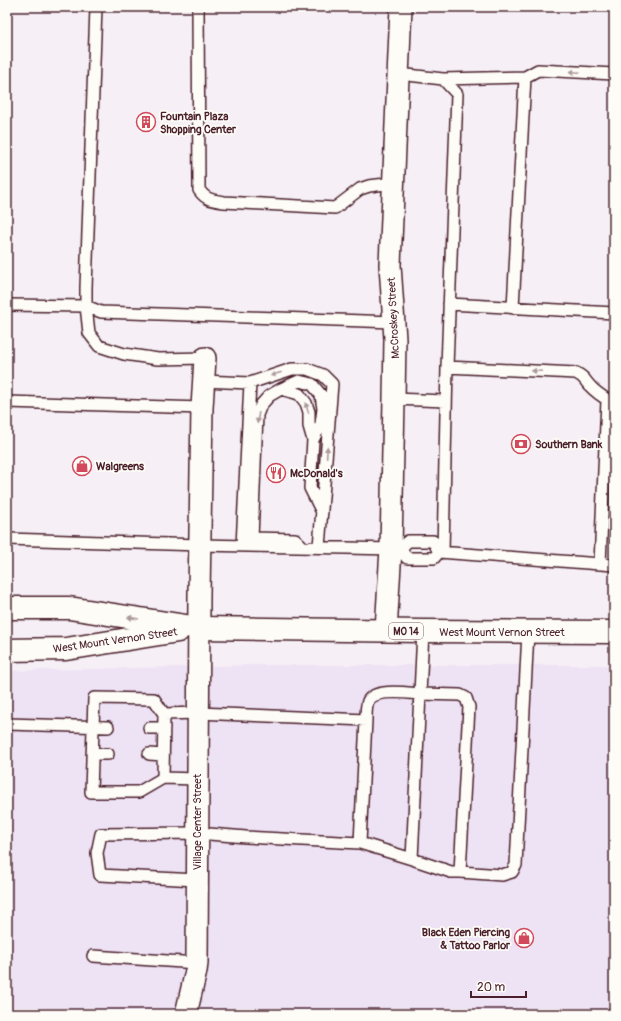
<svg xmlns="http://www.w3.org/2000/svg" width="621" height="1021" viewBox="0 0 621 1021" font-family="Pangolin,sans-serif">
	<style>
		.built { fill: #eee2f5 }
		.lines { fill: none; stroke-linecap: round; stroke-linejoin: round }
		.lane-casing { stroke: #4a1f2b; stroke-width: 14 }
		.street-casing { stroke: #4a1f2b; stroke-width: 24 }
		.primary-casing { stroke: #4a1f2b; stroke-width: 25 }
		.lane { stroke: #fdfcf7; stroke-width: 11 }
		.street { stroke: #fdfcf7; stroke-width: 21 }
		.primary { stroke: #fdfcf7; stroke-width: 22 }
		.oneway { fill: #ac999b }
		.labels { text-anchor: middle; stroke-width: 3.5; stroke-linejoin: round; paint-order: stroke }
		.shield { fill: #fdfcf7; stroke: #806168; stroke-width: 1 }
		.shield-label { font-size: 10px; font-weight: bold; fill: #4a1f2b }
		.poi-label { font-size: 11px; font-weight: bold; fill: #4a1f2b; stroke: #fdfcf7; text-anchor: start }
		.street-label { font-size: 11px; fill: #4a1f2b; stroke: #fdfcf7 }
	</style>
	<rect width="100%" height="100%" fill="#f6f0f6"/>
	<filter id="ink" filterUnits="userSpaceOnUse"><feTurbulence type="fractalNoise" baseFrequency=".025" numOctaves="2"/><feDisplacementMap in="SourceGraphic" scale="8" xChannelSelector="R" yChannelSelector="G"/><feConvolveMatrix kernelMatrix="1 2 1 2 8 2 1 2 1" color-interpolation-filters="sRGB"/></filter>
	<g filter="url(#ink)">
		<path class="built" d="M253,665H614V1014H7V671Z"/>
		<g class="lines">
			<defs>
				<path id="lane" d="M96,7L86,288V306L89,333L99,346L124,354L158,359L205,358
					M198,7L199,190C206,200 212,200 224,202L335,208L360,189L369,186L394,183
					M399,74L443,79L457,94L447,367L443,552
					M525,77L538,70L614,74
					M443,79L525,77L513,308
					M449,304L614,313
					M7,305L86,306L101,312L394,322
					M447,367L576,373C586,378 583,379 590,386C596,393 606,399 614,404
					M203,381L250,383L292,369H307L323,375L332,384L319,547
					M281,389L299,394L306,403L309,412V426L313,440L310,488L322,512
					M394,399L446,401
					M7,402L202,408
					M7,539L200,545L394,549
					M408,541H433L439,552L434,558H407L400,549Z
					M242,546L250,383
					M303,547L295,539L252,538L257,415L261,405L269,396L281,389L299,381L312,384L321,395L323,409L321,424L313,440
					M439,552L614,565
					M600,564L607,400
					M423,631L420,694L460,695L466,698L469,707L460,872L502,875L512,872L516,865L528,632
					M366,720C366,714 366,706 368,701C375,688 407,693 420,694L412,859L451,872H460
					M7,724L108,727
					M149,728H164
					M92,754H108
					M149,754L163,755
					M163,778L139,792H91L94,698L154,699L164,714
					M360,843L412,859
					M197,880L100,875L97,853L101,834L197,833L246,837L360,843L366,720L198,713L164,714L163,778L197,779
					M93,956L197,963"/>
				<path id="street" d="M386,630L391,549L394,399L395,339L390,265L401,7
					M186,1014L196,971L197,963L199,595L202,408L205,358"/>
				<path id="primary" d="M7,608H69L199,628L423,631L614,632
					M7,650L66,649L178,631"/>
			</defs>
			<use href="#lane" class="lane-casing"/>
			<use href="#street" class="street-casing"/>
			<use href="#primary" class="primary-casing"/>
			<use href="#lane" class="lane"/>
			<use href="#street" class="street"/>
			<use href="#primary" class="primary"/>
		</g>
		<defs><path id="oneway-solid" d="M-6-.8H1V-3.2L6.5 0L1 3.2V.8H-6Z"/></defs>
		<g class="oneway">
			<use href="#oneway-solid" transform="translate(575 72) rotate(-177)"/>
			<use href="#oneway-solid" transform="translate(537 371) rotate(-178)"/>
			<use href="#oneway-solid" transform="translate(276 374) rotate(162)"/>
			<use href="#oneway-solid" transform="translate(307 408) rotate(-108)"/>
			<use href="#oneway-solid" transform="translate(258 418) rotate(98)"/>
			<use href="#oneway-solid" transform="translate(327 452) rotate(-86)"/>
			<use href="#oneway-solid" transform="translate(133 618) rotate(-171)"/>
		</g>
	</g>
	<defs>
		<symbol id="building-ring" viewBox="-11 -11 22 22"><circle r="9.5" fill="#fdfcf7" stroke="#d1495b" stroke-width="1.5"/><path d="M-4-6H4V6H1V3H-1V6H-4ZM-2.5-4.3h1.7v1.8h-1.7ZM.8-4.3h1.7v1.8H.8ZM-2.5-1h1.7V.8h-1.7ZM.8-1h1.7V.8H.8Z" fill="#d1495b"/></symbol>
		<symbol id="bank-ring" viewBox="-11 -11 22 22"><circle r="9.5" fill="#fdfcf7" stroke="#d1495b" stroke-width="1.5"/><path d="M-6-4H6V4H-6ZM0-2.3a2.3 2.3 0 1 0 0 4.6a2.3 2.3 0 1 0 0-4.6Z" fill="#d1495b"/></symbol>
		<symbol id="shop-ring" viewBox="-11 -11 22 22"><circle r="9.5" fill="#fdfcf7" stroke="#d1495b" stroke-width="1.5"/><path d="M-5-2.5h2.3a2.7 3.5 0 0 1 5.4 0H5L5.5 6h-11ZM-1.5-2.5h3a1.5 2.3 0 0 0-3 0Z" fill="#d1495b"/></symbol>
		<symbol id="restaurant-ring" viewBox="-11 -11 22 22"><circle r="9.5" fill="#fdfcf7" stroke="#d1495b" stroke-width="1.5"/><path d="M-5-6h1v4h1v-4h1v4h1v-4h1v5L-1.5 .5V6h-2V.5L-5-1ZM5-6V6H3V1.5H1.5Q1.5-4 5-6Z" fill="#d1495b"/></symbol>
	</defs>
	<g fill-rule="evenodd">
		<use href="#building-ring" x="135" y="111" width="22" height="22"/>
		<use href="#bank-ring" x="510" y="433" width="22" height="22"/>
		<use href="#shop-ring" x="71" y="455" width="22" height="22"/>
		<use href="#restaurant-ring" x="265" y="462" width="22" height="22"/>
		<use href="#shop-ring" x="513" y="927" width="22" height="22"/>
	</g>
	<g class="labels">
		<rect class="shield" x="389" y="623" width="34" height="16" rx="3"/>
		<g class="shield-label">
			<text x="406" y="635">MO 14</text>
		</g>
		<g class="poi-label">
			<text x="160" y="120">Fountain Plaza<tspan x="160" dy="13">Shopping Center</tspan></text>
			<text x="535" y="448">Southern Bank</text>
			<text x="96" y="470">Walgreens</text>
			<text x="290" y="477">McDonald's</text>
			<text x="510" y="936" text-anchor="end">Black Eden Piercing<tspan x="510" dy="13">&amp; Tattoo Parlor</tspan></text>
		</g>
		<g class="street-label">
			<text transform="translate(393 318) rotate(-93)" y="4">McCroskey Street</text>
			<text x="502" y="636">West Mount Vernon Street</text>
			<text transform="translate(115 640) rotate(-8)" y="4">West Mount Vernon Street</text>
			<text transform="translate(197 822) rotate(-90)" y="4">Village Center Street</text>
		</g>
	</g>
	<rect width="621" height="1021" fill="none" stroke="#fdfcf7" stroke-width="24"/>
	<rect x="12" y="12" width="597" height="997" fill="none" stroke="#4a1f2b" stroke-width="1.5" filter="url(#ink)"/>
	<path d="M471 991v6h55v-6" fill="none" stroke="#4a1f2b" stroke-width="2"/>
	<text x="477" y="991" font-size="12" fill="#4a1f2b" stroke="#fdfcf7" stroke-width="3" paint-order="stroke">20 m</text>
</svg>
